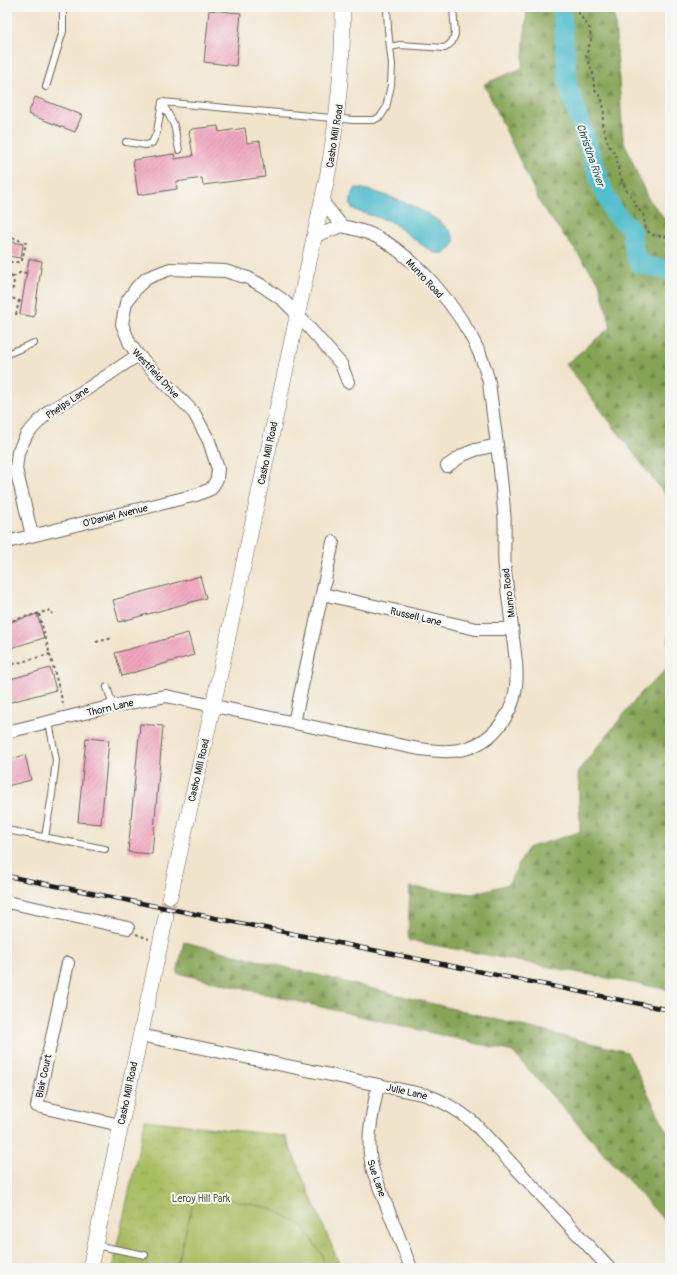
<svg xmlns="http://www.w3.org/2000/svg" width="677" height="1275" viewBox="0 0 677 1275" font-family="Pangolin,sans-serif">
	<style>
		.forest { fill: url(#forest-firs); stroke: #516039 }
		.park { fill: url(#park-crowns); stroke: #626c3e }
		.pitch { fill: #a8bc60; stroke: #626c3e }
		.water { fill: #52becd; stroke: #376d74 }
		.lines { fill: none; stroke-linecap: round; stroke-linejoin: round }
		.river { stroke: #52becd; stroke-width: 19 }
		.building { fill: url(#building-hatch) }
		.tertiary-tunnel { stroke: #c6bca9; stroke-width: 15; stroke-dasharray: 15 8; stroke-linecap: butt }
		.service-casing { stroke: #67625a; stroke-width: 8 }
		.minor-casing { stroke: #67625a; stroke-width: 14 }
		.tertiary-casing { stroke: #67625a; stroke-width: 16 }
		.path { stroke: #67625a; stroke-width: 2; stroke-dasharray: 3 3; stroke-linecap: butt }
		.service { stroke: #fff; stroke-width: 6 }
		.minor { stroke: #fff; stroke-width: 12 }
		.tertiary { stroke: #fff; stroke-width: 15 }
		.rail-casing { stroke: #1c1c1c; stroke-width: 4.5 }
		.rail { stroke: #f6f6f2; stroke-width: 3; stroke-dasharray: 9; stroke-linecap: butt }
		.labels { text-anchor: middle; stroke-width: 4; stroke-linejoin: round; paint-order: stroke }
		.street-label { font-size: 10px; fill: #1c1c1c; stroke: #f6f6f2 }
		.park-label { font-size: 10px; fill: #545c37; stroke: #f6f6f2 }
		.water-label { font-size: 11px; font-style: italic; fill: #325d63; stroke: #f6f6f2 }
	</style>
	<defs>
		<pattern id="forest-firs" width="22" height="20" patternUnits="userSpaceOnUse"><rect width="22" height="20" fill="#86a456"/><path d="M5 1l3.5 6h-7zM16 11l3.5 6h-7z" fill="#6d8546"/></pattern>
		<pattern id="park-crowns" width="20" height="18" patternUnits="userSpaceOnUse"><rect width="20" height="18" fill="#a8bc60"/><path d="M2 6a3 3 0 1 1 6 0M12 15a3 3 0 1 1 6 0" fill="none" stroke="#90a153"/></pattern>
		<pattern id="building-hatch" width="6" height="6" patternUnits="userSpaceOnUse"><rect width="6" height="6" fill="#f0a5be"/><path d="M-1 1l2-2M0 6l6-6M5 7l2-2" fill="none" stroke="#cd8da3"/></pattern>
	</defs>
	<rect width="100%" height="100%" fill="#f6f6f2"/>
	<filter id="ink" filterUnits="userSpaceOnUse"><feTurbulence type="fractalNoise" baseFrequency=".025" numOctaves="2"/><feDisplacementMap in="SourceGraphic" scale="8" xChannelSelector="R" yChannelSelector="G"/><feConvolveMatrix kernelMatrix="1 2 1 2 8 2 1 2 1" color-interpolation-filters="sRGB"/></filter>
	<filter id="wash" filterUnits="userSpaceOnUse"><feTurbulence type="fractalNoise" baseFrequency=".012" numOctaves="4" result="noise"/><feDisplacementMap in="SourceGraphic" scale="16" xChannelSelector="R" yChannelSelector="G"/><feGaussianBlur stdDeviation="0.9" result="paint"/><feColorMatrix in="noise" values="0 0 0 0 0 0 0 0 0 0 0 0 0 0 0 0 0 1.4 0 .05"/><feComposite in="paint" operator="in"/></filter>
	<g filter="url(#wash)">
		<rect width="100%" height="100%" fill="#f1e4cc"/>
		<path class="forest" d="M525,7H614L623,139L647,197L670,225V501L566,364L611,327L599,282L541,205L484,84L522,68L527,11Z
			M670,620V990L408,940L410,887L473,894L508,884L528,848L580,832L578,771L642,692L667,669Z
			M184,942L627,1052L670,1137V1227L513,1052L177,973Z"/>
		<path class="park" d="M145,1120L285,1136L341,1268H112Z"/>
		<path class="pitch" d="M196,1192L270,1208L303,1226L322,1255L325,1268H176Z"/>
		<path class="water" d="M356,188C376,189 454,218 454,241C454,246 449,250 445,253H435L425,247L390,221L357,211L351,207C350,199 352,194 356,188Z"/>
		<g class="lines">
			<path class="river" d="M560,7L562,10L568,85L601,184L613,211L631,229L635,255L640,264L660,269H670"/>
		</g>
		<g id="blocks">
			<path class="building" d="M209,10L241,13L236,66L204,62Z
				M35,97L82,115L75,132L28,114Z
				M218,126L219,132L245,128L247,143L260,141L265,177L203,185L202,178L176,182L177,189L138,195L133,160L174,154L175,159L193,156L189,132L192,129Z
				M7,241L23,244L21,258L7,256Z
				M29,259L42,261L34,317L20,314Z
				M200,576L206,598L119,622L113,600Z
				M37,614L44,638L7,649V623Z
				M188,633L194,655L122,676L115,653Z
				M50,668L56,690L7,703V680Z
				M140,724L163,726L152,854L128,852Z
				M86,738L109,740L101,824L78,822Z
				M25,755L31,780L7,786V760Z"/>
		</g>
	</g>
	<g filter="url(#ink)">
		<use href="#blocks" fill-opacity="0" stroke="#67625a" stroke-width="1"/>
		<g class="lines">
			<path class="tertiary-tunnel" d="M166,917L170,896"/>
			<defs>
				<path id="service" d="M390,47L400,45L445,48L452,42L455,34L453,7
					M46,87L63,31V7
					M162,102L174,125L179,150
					M126,142L146,145L152,143L157,132L162,102L353,120H374L381,116L386,108L391,85L392,65L388,30L387,7
					M7,354L34,343
					M107,687L113,706
					M7,830L105,849
					M45,837L52,795L56,760L49,722
					M95,1245L145,1255"/>
				<path id="minor" d="M315,236L342,226L322,201
					M447,466L463,455L475,450L497,445
					M32,535L16,469L18,452L27,434L49,411L87,389L138,355
					M7,542L196,495L211,489L217,479L218,469L209,441L194,413L138,355L130,344L122,324L126,303L137,287L147,278L170,269L225,271L248,278L261,285L283,300L297,314L341,364L348,382
					M322,594L333,542
					M294,723L322,594L476,629H512
					M7,732L113,706L166,696L409,747C440,753 470,756 494,732C522,703 518,674 513,638C511,615 507,592 505,569C503,550 506,531 504,511C501,468 494,425 489,382C486,371 483,360 478,350C460,310 416,257 377,237C366,231 354,229 342,226
					M7,902L128,928
					M68,963L37,1106L120,1125
					M140,1035L426,1095C444,1101 458,1110 473,1122L609,1268
					M378,1085C372,1116 365,1140 373,1171L411,1268"/>
				<path id="tertiary" d="M170,896L213,706L327,178C338,119 343,67 343,7
					M90,1268L166,917"/>
			</defs>
			<use href="#service" class="service-casing"/>
			<use href="#minor" class="minor-casing"/>
			<use href="#tertiary" class="tertiary-casing"/>
			<path class="path" d="M577,7L576,9L580,15L590,29L591,40L586,56L593,73L594,89L602,98L604,110L602,125L609,146L616,155L619,173L627,191L634,200L637,208L643,214L646,230L653,235L670,237
				M7,235L26,243L22,260L18,262H7
				M7,271C15,278 17,288 7,295
				M13,277L21,272L27,273
				M7,296L22,302
				M16,315L19,300
				M39,614L64,707
				M7,622L51,610L52,614
				M96,642L113,638
				M7,666L50,654
				M136,934L149,939"/>
			<use href="#service" class="service"/>
			<use href="#minor" class="minor"/>
			<use href="#tertiary" class="tertiary"/>
			<defs>
				<path id="rail" d="M7,876L670,1010"/>
			</defs>
			<use href="#rail" class="rail-casing"/>
			<use href="#rail" class="rail"/>
		</g>
	</g>
	<g class="labels">
		<g class="street-label">
			<text transform="translate(334 136) rotate(-81)" y="4">Casho Mill Road</text>
			<text transform="translate(425 278) rotate(47)" y="4">Munro Road</text>
			<text transform="translate(156 373) rotate(47)" y="4">Westfield Drive</text>
			<text transform="translate(67 402) rotate(-34)" y="4">Phelps Lane</text>
			<text transform="translate(267 453) rotate(-78)" y="4">Casho Mill Road</text>
			<text transform="translate(115 515) rotate(-14)" y="4">O'Daniel Avenue</text>
			<text transform="translate(508 593) rotate(-97)" y="4">Munro Road</text>
			<text transform="translate(416 616) rotate(13)" y="4">Russell Lane</text>
			<text transform="translate(110 707) rotate(-13)" y="4">Thorn Lane</text>
			<text transform="translate(198 770) rotate(-77)" y="4">Casho Mill Road</text>
			<text transform="translate(43 1076) rotate(-78)" y="4">Blair Court</text>
			<text transform="translate(407 1091) rotate(13)" y="4">Julie Lane</text>
			<text transform="translate(127 1093) rotate(-78)" y="4">Casho Mill Road</text>
			<text transform="translate(377 1178) rotate(71)" y="4">Sue Lane</text>
		</g>
		<g class="park-label">
			<text x="201" y="1202">Leroy Hill Park</text>
		</g>
		<g class="water-label">
			<text transform="translate(591 155) rotate(71)" y="4">Christina River</text>
		</g>
	</g>
	<rect width="677" height="1275" fill="none" stroke="#f6f6f2" stroke-width="24"/>
</svg>
